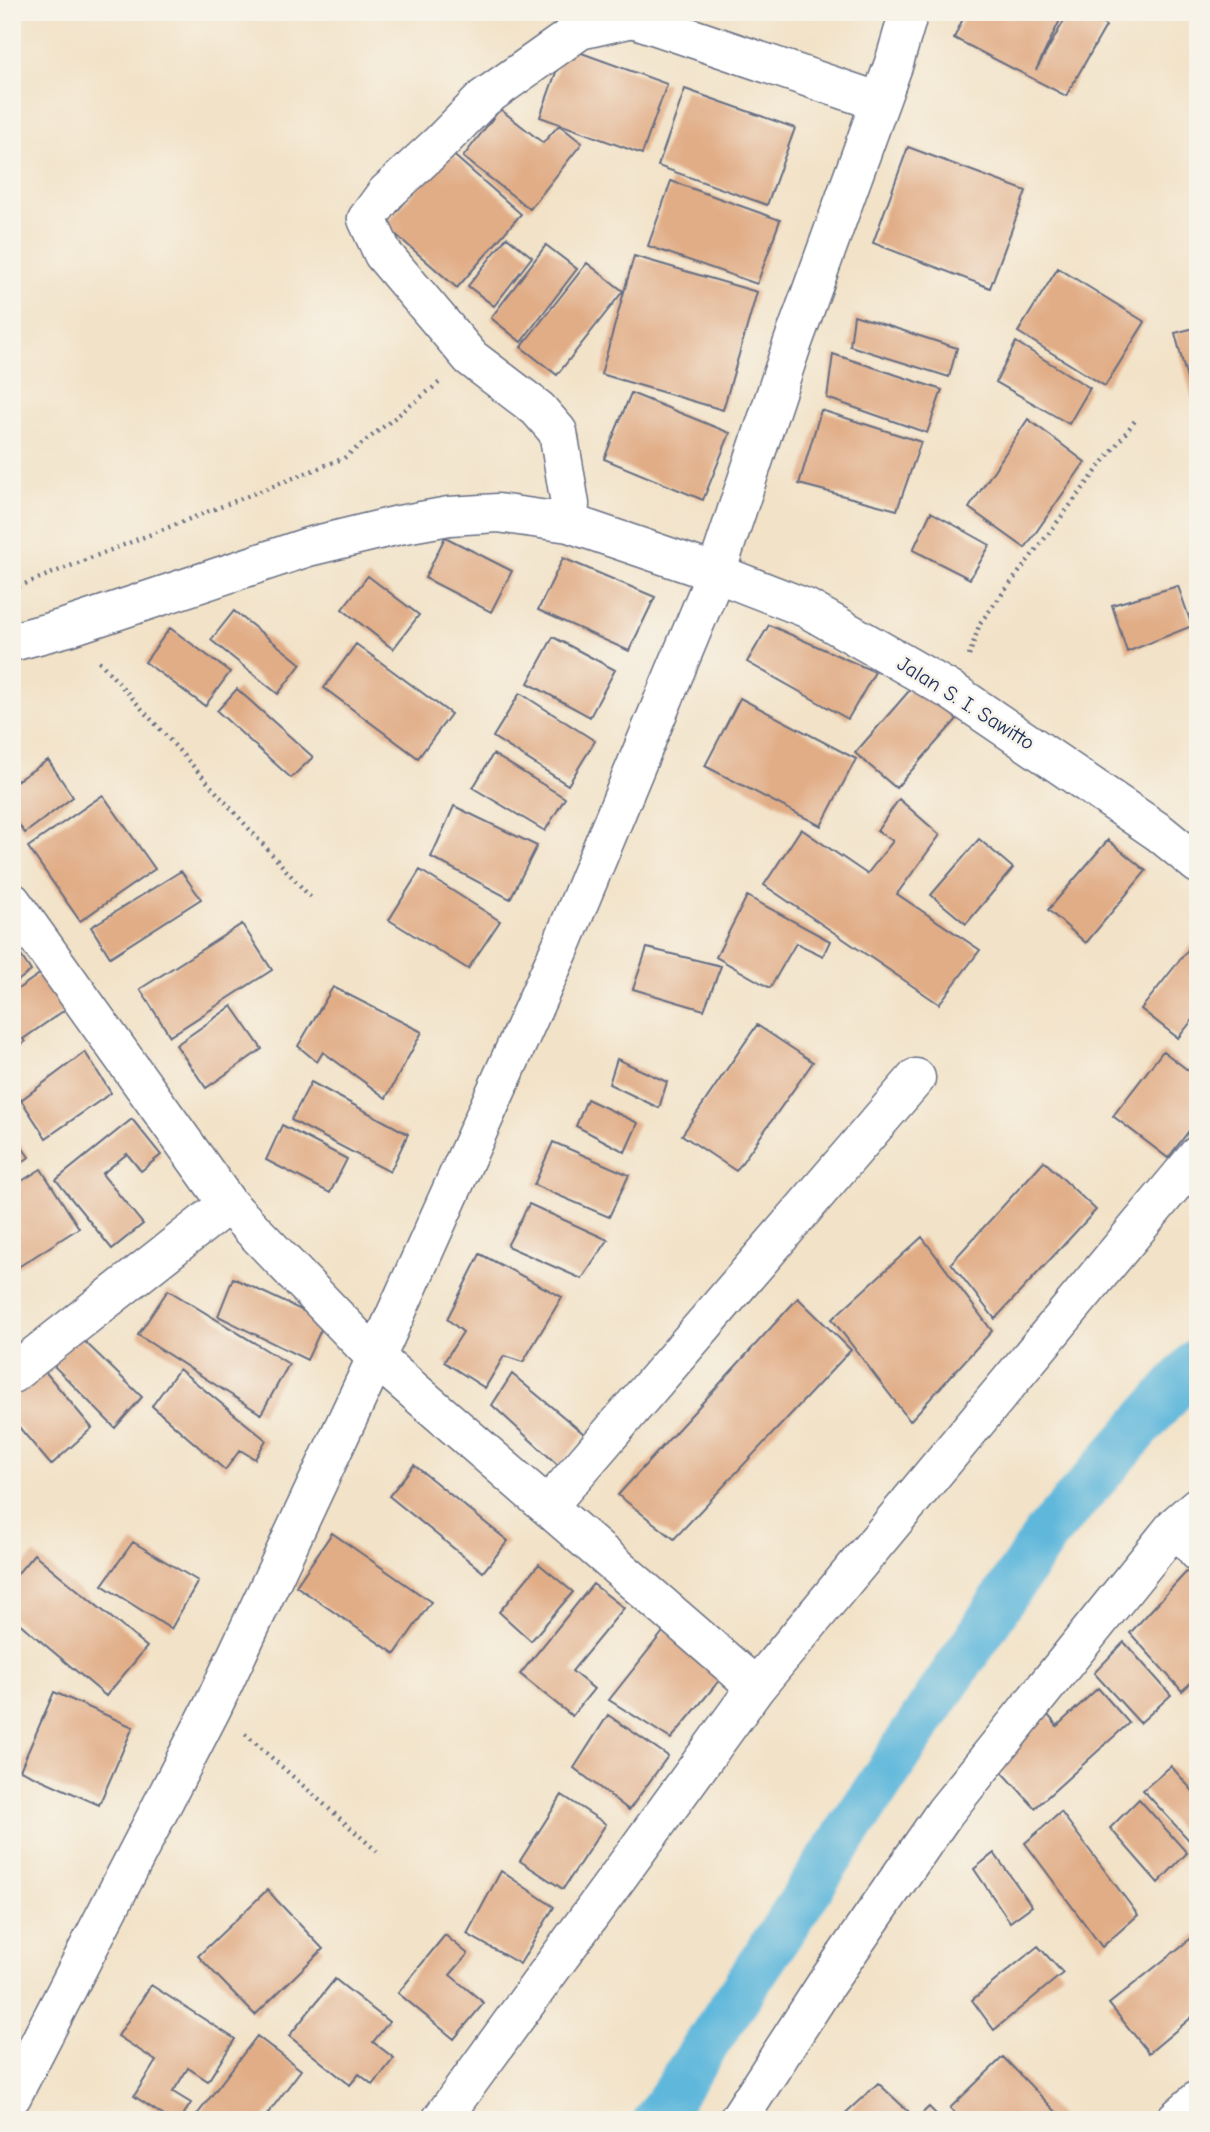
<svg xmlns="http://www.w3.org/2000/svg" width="1210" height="2132" viewBox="0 0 1210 2132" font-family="'Comic Neue',sans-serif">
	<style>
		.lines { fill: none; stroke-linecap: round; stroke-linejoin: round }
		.canal { stroke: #5eb7db; stroke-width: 46 }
		.building { fill: #e1ad87 }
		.minor-casing { stroke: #666e83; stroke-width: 41 }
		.path { stroke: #666e83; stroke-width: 4.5; stroke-dasharray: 2 5; stroke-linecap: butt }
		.minor { stroke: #fff; stroke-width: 38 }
		.labels { text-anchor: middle; stroke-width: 5; stroke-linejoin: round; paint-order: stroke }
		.street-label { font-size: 21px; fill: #1b2f5e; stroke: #f7f3e8 }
	</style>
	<rect width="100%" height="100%" fill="#f7f3e8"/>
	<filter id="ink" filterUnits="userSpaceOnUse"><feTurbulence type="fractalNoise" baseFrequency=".0143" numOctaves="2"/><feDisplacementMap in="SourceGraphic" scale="14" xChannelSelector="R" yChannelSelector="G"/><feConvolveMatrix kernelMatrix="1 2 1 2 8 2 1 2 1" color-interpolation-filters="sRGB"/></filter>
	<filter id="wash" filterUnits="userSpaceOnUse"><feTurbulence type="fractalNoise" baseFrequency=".00686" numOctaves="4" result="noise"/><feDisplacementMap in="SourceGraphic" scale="28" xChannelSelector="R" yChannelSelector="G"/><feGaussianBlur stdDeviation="1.57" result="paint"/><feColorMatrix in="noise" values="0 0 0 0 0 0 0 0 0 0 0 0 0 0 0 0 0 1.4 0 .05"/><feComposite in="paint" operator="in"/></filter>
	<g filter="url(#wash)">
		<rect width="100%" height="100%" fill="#f2e2c7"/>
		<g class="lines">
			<path class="canal" d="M656,2120L1046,1534L1198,1361"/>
		</g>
		<g id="blocks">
			<path class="building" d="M966,12H1054L1062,16L1036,70L1069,12H1082L1106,26L1066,96L954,38Z
				M565,47L667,84L642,154L540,117Z
				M685,89L795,128L767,205L658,166Z
				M500,109L543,143L559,125L582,143L530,209L463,157Z
				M908,147L1026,191L990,288L873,243Z
				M449,151L521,214L457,288L385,225Z
				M671,181L780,220L757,284L648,246Z
				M507,237L532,257L494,306L468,286Z
				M546,245L577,269L521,342L491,318Z
				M634,256L757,292L723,410L601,374Z
				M587,263L623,291L557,375L521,347Z
				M1058,268L1145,322L1105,386L1018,332Z
				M854,315L957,348L949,377L850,346Z
				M1198,327V401L1193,402L1175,333Z
				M1016,342L1090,388L1069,424L996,382Z
				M833,354L942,390L927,433L827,398Z
				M631,393L730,433L703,500L604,459Z
				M821,410L921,442L897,510L799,484Z
				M1028,419L1085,462L1025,548L969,508Z
				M931,512L990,545L970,579L913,550Z
				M445,537L512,571L491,612L425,578Z
				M563,558L655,597L629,651L538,610Z
				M368,576L419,615L393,649L342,609Z
				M1178,586L1192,626L1127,652L1112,605Z
				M234,611L301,664L278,694L211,640Z
				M769,625L875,672L848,719L747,662Z
				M170,628L230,672L205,706L145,662Z
				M553,637L615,670L590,717L528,683Z
				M356,644L451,714L418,758L324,688Z
				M916,683L957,719L896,788L855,753Z
				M237,689L313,757L291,778L217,711Z
				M520,693L595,741L568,785L493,737Z
				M740,698L856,759L821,826L705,766Z
				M493,754L565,798L545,831L473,788Z
				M48,760L73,797L25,833L12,815V784Z
				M103,795L155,869L80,921L28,847Z
				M899,799L940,835L897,894L980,950L939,1004L764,885L801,829L867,874L893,841L877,831Z
				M454,806L537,846L510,899L431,857Z
				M979,839L1013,868L966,924L931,895Z
				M1108,840L1146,871L1086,943L1048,910Z
				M420,870L500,921L468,969L389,920Z
				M181,871L201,899L110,957L91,927Z
				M747,896L830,941L823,956L796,943L770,988L716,957Z
				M242,924L272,970L170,1036L140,989Z
				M1198,937V1013L1178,1038L1141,1009Z
				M12,942L31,971L12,985Z
				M647,948L721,966L704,1010L633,989Z
				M44,971L69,1007L23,1039L25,1042L12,1050V993Z
				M333,987L422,1032L386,1098L323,1052L317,1062L298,1046Z
				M232,1006L262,1049L206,1088L176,1045Z
				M757,1025L813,1062L736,1171L682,1135Z
				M1163,1051L1198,1078V1119L1168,1158L1113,1116Z
				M85,1052L111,1093L46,1138L21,1100Z
				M617,1059L667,1082L659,1108L609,1084Z
				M311,1082L408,1134L390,1172L291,1120Z
				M587,1099L638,1123L625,1152L576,1126Z
				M132,1119L161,1155L141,1171L127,1154L102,1174L143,1224L112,1249L56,1180Z
				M282,1125L347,1159L330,1193L266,1160Z
				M12,1133L29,1157L12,1171Z
				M553,1142L629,1175L609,1217L534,1185Z
				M1044,1161L1096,1210L995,1319L951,1263Z
				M41,1169L79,1228L12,1271V1187Z
				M529,1204L608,1240L582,1279L507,1246Z
				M922,1237L992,1331L910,1421L832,1319Z
				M480,1254L562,1297L523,1362L504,1356L485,1388L444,1362L463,1332L447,1319Z
				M233,1278L325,1321L307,1360L218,1316Z
				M168,1290L289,1364L261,1414L138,1335Z
				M798,1298L851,1350L674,1539L618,1495Z
				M78,1335L142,1397L115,1428L54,1366Z
				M38,1363L92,1428L51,1465L12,1419V1385Z
				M179,1369L266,1440L255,1459L240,1450L225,1470L152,1406Z
				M512,1374L584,1434L559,1466L492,1405Z
				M414,1465L508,1541L483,1572L389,1496Z
				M332,1533L431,1602L395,1654L296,1586Z
				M133,1542L198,1581L171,1629L102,1585Z
				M34,1554L147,1647L106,1696L12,1617V1580Z
				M539,1564L573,1592L531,1641L499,1612Z
				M1191,1567L1198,1574V1676L1182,1691L1130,1633Z
				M593,1584L624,1608L572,1671L594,1689L572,1716L520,1674Z
				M670,1623L723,1676L671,1739L609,1700Z
				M1124,1642L1171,1695L1140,1723L1094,1673Z
				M1098,1688L1129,1723L1035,1808L995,1764L1048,1715L1057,1726Z
				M54,1692L133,1727L99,1805L20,1770Z
				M608,1715L668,1756L629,1810L574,1768Z
				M1171,1766L1198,1797V1850L1143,1790Z
				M562,1795L606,1824L563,1889L520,1861Z
				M1139,1799L1187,1853L1158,1883L1110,1828Z
				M1061,1812L1138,1915L1102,1947L1025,1843Z
				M994,1853L1032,1906L1010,1922L974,1869Z
				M501,1871L554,1907L520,1964L467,1934Z
				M267,1890L323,1949L255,2015L198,1956Z
				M445,1935L468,1954L450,1975L484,2003L454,2039L398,1993Z
				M1195,1935L1198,1938V2012L1149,2053L1109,2004Z
				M1038,1946L1063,1973L994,2030L972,2000Z
				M335,1979L389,2022L373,2042L394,2058L373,2085L359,2074L350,2085L289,2036Z
				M151,1985L235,2039L208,2081L188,2068L173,2092L191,2103L180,2120H170L134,2096L156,2061L118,2036Z
				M257,2036L301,2070L263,2120H193Z
				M1003,2057L1064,2120H962L950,2108Z
				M878,2083L910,2113L902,2120H838Z
				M929,2107L942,2120H915Z"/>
		</g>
	</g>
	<g filter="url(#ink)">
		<use href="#blocks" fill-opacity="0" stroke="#666e83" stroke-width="2"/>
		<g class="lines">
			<defs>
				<path id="minor" d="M569,523L570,504L558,432L538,409L471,358L383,254L367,219L386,193L439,144L484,98L580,30L633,18L880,102
					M12,642L68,627L308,547L399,525L449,516L498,513L569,523L716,573L806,608L953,692L1160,833L1198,864
					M12,902L228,1204L376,1358L756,1687
					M12,1374L228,1204
					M548,1506L916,1078
					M1176,1525L1198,1552
					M12,2096L213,1706L376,1358L559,951L716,573L792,345L894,63L909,12
					M441,2120L756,1687L1198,1155
					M738,2120L826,1984L945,1812L1176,1525L1198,1506
					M1175,2120L1198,2100"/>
			</defs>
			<use href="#minor" class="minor-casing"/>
			<path class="path" d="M12,589L344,458L440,382
				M969,656L980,623L1137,418
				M99,661L311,898
				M245,1734L381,1855"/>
			<use href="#minor" class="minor"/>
		</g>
	</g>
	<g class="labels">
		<g class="street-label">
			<text transform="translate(966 703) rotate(32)" y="7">Jalan S. I. Sawitto</text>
		</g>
	</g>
	<rect width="1210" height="2132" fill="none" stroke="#f7f3e8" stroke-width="42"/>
</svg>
